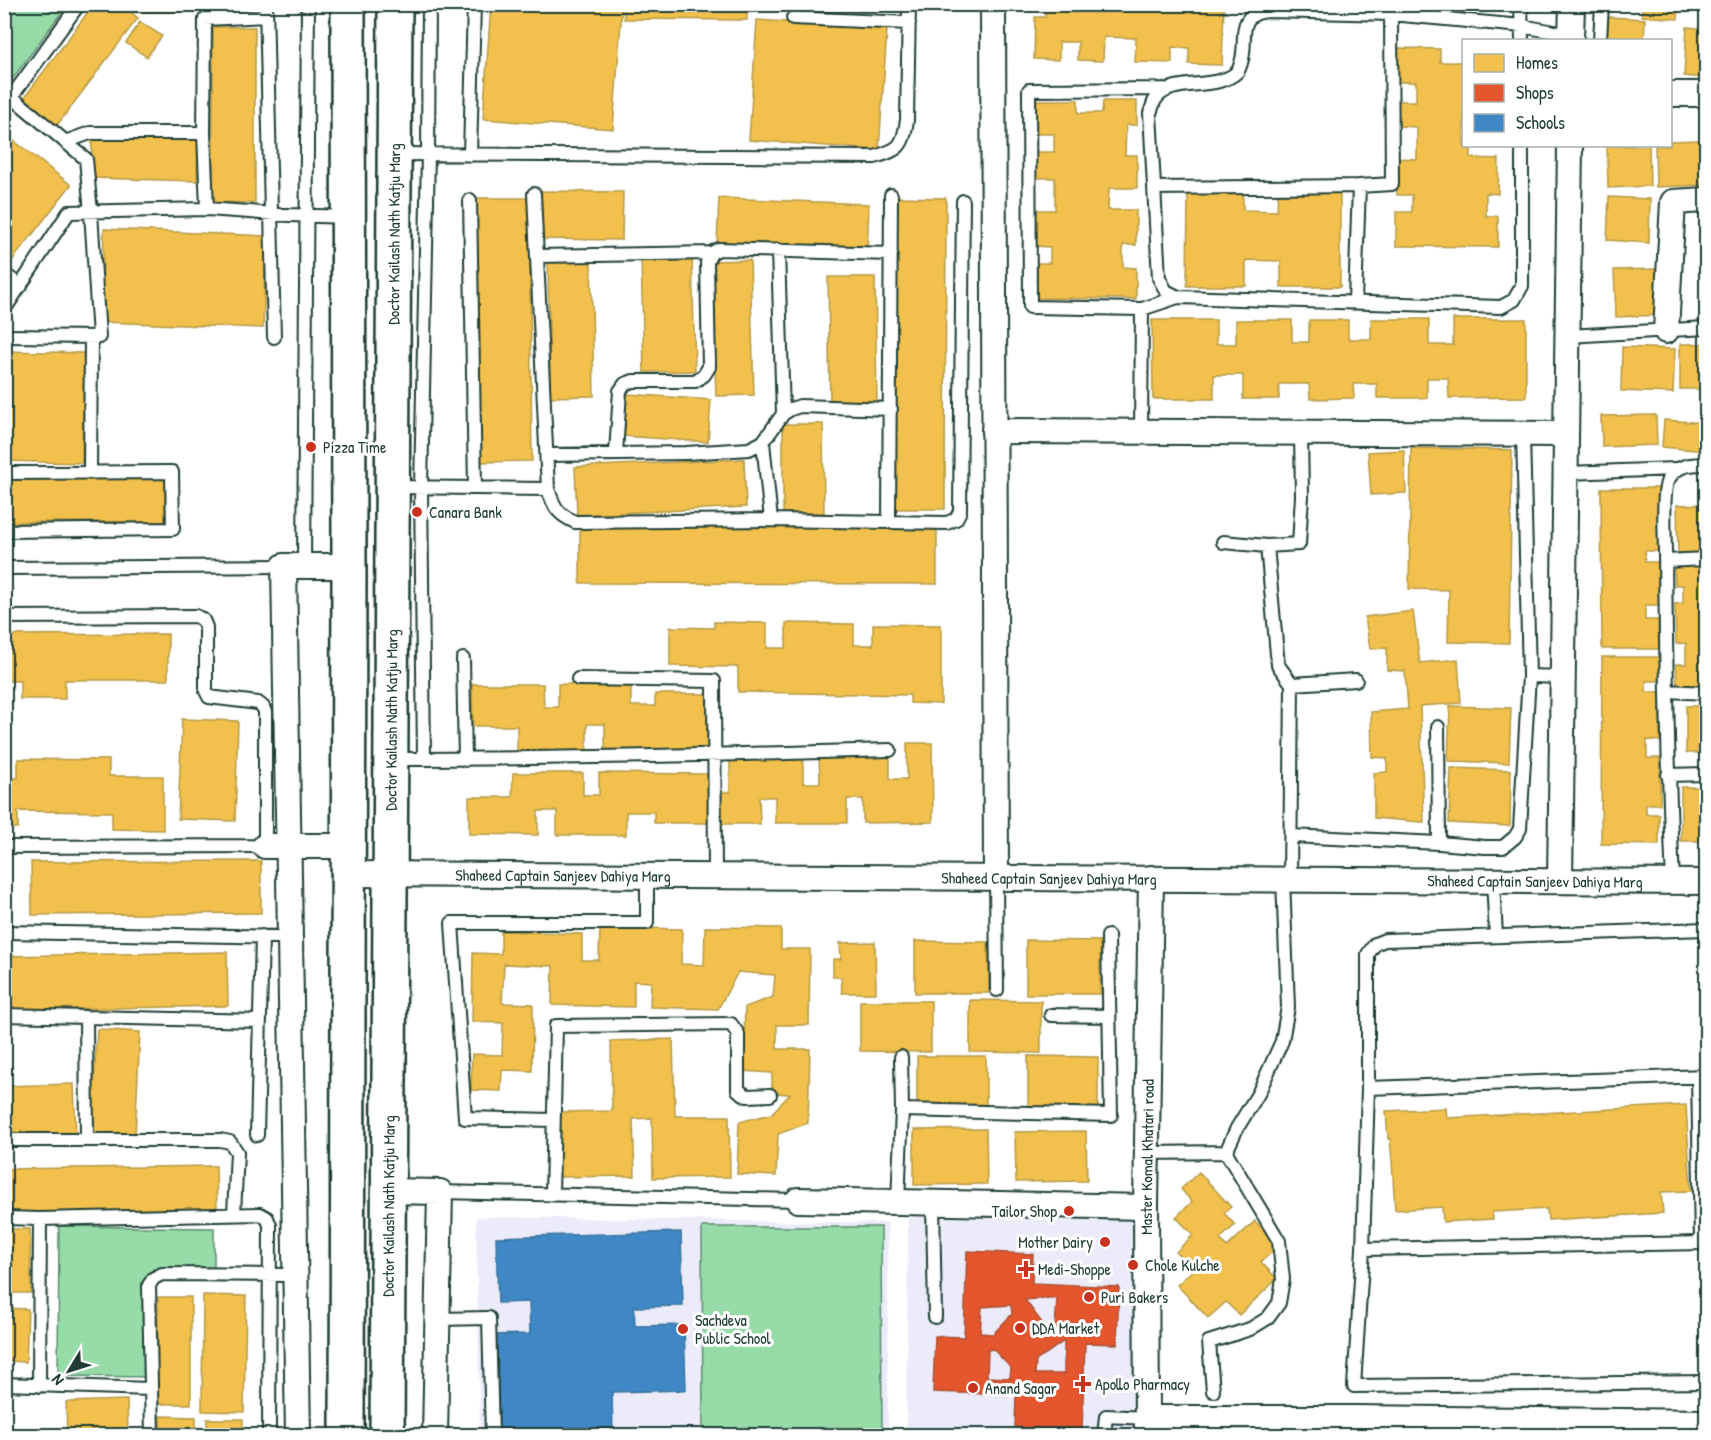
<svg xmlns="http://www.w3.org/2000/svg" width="1711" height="1440" viewBox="0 0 1711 1440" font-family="'Patrick Hand',sans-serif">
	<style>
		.built { fill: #ecebfa }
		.green { fill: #96dba8; stroke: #5a8c6e; stroke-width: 1.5 }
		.homes { fill: #f2c14e; stroke: #b39946; stroke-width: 1.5 }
		.shops { fill: #e4572e; stroke: #a94f30; stroke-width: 1.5; fill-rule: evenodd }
		.schools { fill: #3f88c5; stroke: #35729a; stroke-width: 1.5 }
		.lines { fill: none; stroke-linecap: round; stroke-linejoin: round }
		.lane-casing { stroke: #1f3d34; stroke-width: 16 }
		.street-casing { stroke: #1f3d34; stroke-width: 28 }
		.primary-casing { stroke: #1f3d34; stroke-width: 38 }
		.lane { stroke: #fff; stroke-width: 12 }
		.street { stroke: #fff; stroke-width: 24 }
		.primary { stroke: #fff; stroke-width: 33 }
		.poi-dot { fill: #c8321e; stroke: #fff; stroke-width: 2 }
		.labels { text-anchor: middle; stroke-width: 6; stroke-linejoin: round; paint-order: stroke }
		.street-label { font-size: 16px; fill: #1f3d34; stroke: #fff }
		.poi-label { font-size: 16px; fill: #1f3d34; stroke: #fff; text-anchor: start }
	</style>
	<rect width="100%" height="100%" fill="#fff"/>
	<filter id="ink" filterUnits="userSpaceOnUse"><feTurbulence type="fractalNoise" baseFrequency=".0167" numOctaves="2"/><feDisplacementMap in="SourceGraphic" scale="12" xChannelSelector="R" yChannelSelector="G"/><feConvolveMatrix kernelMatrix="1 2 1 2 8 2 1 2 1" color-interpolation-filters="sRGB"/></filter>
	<g filter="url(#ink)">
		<path class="built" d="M476,1217L888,1223V1435H480Z
			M908,1217L1135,1220L1132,1435L906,1436Z"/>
		<path class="green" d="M5,5H67L5,89Z
			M59,1226L214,1228V1269H153V1377L58,1376Z
			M702,1227H881L882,1435H703Z"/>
		<path class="homes" d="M94,4H120L138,18L55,128L21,102Z
			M128,4H229V11L132,12Z
			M491,4H576L622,8L613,129L483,119Z
			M624,4H747V20L624,19Z
			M1045,4H1224L1222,65L1189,64V48L1172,47V63L1135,62L1136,38L1104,37L1103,61L1078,60V42H1059V60L1034,59L1035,17H1045Z
			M1642,4H1679L1678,19L1642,16Z
			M1608,17L1645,19L1644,40H1607Z
			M757,20L887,29L879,150L749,140Z
			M140,22L162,36L147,57L126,43Z
			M213,27H255V203L213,202Z
			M1687,27L1706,29V78L1684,76Z
			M1398,48L1440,49V62H1464V146H1471V158L1499,159L1498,194L1486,193V216H1498V247L1396,246V212H1412V195H1397V158L1417,159V127L1397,126L1398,101H1416V82H1397Z
			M1036,100H1078V113H1102L1103,101H1137V125H1126L1125,155H1137V188H1109L1108,210H1136V245H1123V267L1136,268V299L1034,298V263H1050V247L1034,246L1035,210H1055V178H1035V152H1054V134H1035Z
			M4,133L71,185L4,271Z
			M92,136L198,139L197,181L91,178Z
			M1701,140L1703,185L1656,187L1655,146H1670V141Z
			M1607,146H1649L1650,186L1608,188Z
			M540,191L623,192L622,240L540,239Z
			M1188,191L1243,192V210L1277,211L1278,191H1340V287H1281V261L1246,260V286H1187Z
			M894,197L946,198L945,509H894Z
			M1609,197L1650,199L1649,243L1607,240Z
			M476,198H529L532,461L479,462Z
			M719,198L869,204L867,251L717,245Z
			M104,229L266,236L263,328L101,322Z
			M692,255L695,371L644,372L641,256Z
			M591,260L594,396L550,397L548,261Z
			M750,260L754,395L716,396L711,261Z
			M1658,269L1660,315L1616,317L1614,270Z
			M828,277H875L877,405L830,406Z
			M1371,319H1429V345H1453V319H1526V397L1449,398L1448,378H1427V398H1377V384H1353L1354,398L1310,399L1309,384H1279V399H1243V375H1214V399H1153L1152,320H1216V344H1236V320H1292V342H1309V320H1348V339H1371Z
			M1680,344H1706V389H1680Z
			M1622,347L1675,349L1673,393L1621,391Z
			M4,351L84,353L82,463L4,461Z
			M627,394L711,400L708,442L624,436Z
			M1656,415L1657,445L1602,447L1601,416Z
			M1664,420L1706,423V451L1662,447Z
			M783,424H823L824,513H783Z
			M1411,448L1512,450L1509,643L1448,642L1449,590L1409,589Z
			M1404,450L1406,493L1371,495L1368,452Z
			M744,459L746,507L577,515L575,467Z
			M4,477H165V522H4Z
			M1601,488H1663V551H1645V562H1663V605H1645V620H1663L1664,649H1602Z
			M1706,504V554L1678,555L1677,505Z
			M580,526L937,528V584L580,583Z
			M1674,565H1706V686H1677L1676,664H1686V643L1676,644L1675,604L1683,603V585H1675Z
			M1413,611L1420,663L1458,659L1461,703L1420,706L1424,822H1421L1374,818V773L1387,772V758L1372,757L1371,712L1408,709L1405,671L1387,670V648L1370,649L1365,617Z
			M714,622L767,623V648H786V623L854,624V645H873V624L941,625V704L910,703V695L738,692V667L670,666V627L714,628Z
			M168,634V680H65V699H20V681H4V635Z
			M1602,657H1661V681H1646V692H1660V741L1647,740V758H1660V804H1646V814H1659V845L1601,844Z
			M472,684H543L544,707H558V684H631V706H655V694H708V751H605V724H587V751H517V726H473Z
			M1450,706L1511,708L1509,763L1448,761Z
			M1686,706H1706L1705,753H1686Z
			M182,719L238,721L235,821L178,819Z
			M907,743H932L933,822L863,823V799H847V823H775V797H759L760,824H718V792H730V756H803V783H820L819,755H890V779H907Z
			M18,759L109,760V776H163V830L112,829V812L18,811V828H4V778H18Z
			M1451,768L1511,770L1510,826L1449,823Z
			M513,773H583V795H599V773L709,774V823H654V812H626V835H557V811H538V835L469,834V797H512Z
			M1681,787H1706V841H1681Z
			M261,861V913L32,915L31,862Z
			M600,927L682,929L681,964L704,965L705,927L781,928V949H810L809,1025H777V1049H810L808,1123L778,1134L776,1176L737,1174L739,1122L771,1114L790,1094L772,1093V1073L743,1071L745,1007L773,997L775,975L738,972L718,1009L650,1007L651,982L634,981V1007L552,1005L553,966L504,964L502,1003L533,1004L532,1071L502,1070L501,1091L471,1090L472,1054L502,1055L503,1023L472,1022L473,953L501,954V931L582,934V960H599Z
			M1026,940L1100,941V994H1026Z
			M915,941L988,942L989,993H915Z
			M875,942L876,993H842L841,977H833V959H841L840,943Z
			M227,952L228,1006L4,1010V956Z
			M970,1000L1041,1001V1053L970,1052Z
			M860,1001H931V1052L860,1051Z
			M97,1029L140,1032L135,1137L91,1134Z
			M673,1039L675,1116H729L730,1177L653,1178L652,1118L633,1119L635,1176L556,1177L555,1112L612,1111L611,1041Z
			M917,1056H986V1109L917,1108Z
			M1028,1056L1098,1057V1109H1028Z
			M74,1084L76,1136L4,1137V1086Z
			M1686,1105L1691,1191L1661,1192L1663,1213L1548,1220L1547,1209L1492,1212L1493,1219L1443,1222L1442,1207L1395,1210L1392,1161L1390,1139H1388L1386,1111L1446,1108L1447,1118Z
			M986,1129L987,1184L914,1185V1130Z
			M1086,1131L1087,1181L1016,1182L1015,1132Z
			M216,1166L217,1210L4,1213V1169Z
			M1199,1172L1231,1207L1224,1213L1235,1225L1220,1239L1227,1247L1255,1221L1278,1246L1261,1262L1277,1279L1239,1315L1226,1302L1208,1318L1177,1285L1193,1270L1176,1252L1193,1235L1176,1217L1192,1202L1181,1189Z
			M4,1229H30L31,1293H4Z
			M203,1295L246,1296L244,1412L202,1411Z
			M158,1297H191V1404H157Z
			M4,1308L28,1309L26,1362L4,1361Z
			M127,1400L128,1432L67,1434L66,1402Z
			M160,1416L196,1417V1436H160Z
			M207,1419H243V1436H207Z"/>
		<path class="shops" d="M967,1251L1033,1254L1032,1283L1119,1287L1117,1344L1085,1343L1082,1430L1015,1427L1016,1395L933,1392L935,1336L964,1337ZM1047,1298L1057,1299L1055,1328L1045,1327L1025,1300ZM1011,1305L1012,1314L993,1334L980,1333L982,1307ZM1064,1341V1374H1035L1036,1361ZM993,1349L1011,1368L1010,1378L987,1377L988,1350Z"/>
		<path class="schools" d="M681,1232L683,1306L634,1307L635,1326L684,1325L686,1390L612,1392L613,1436H495L492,1335L530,1334L529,1302L498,1303L496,1237Z"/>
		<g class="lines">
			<defs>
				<path id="lane" d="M266,4L274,337
					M1521,4L1522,40
					M4,7L7,4
					M793,18L909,23
					M1600,40L1602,4
					M1170,89L1029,90L1030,307L1142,309L1178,297L1501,307L1514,300L1522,286V146
					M4,107L79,4
					M65,142L90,133H204
					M395,154L875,157C900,149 903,147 907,120L909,4
					M470,155L474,4
					M1154,188L1359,186L1392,184L1391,14
					M470,200L475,488
					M207,209L204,133L205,19L266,16
					M778,250L783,414
					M537,256L711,253
					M4,274L21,286
					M1178,297L1166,291L1159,278L1150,113C1152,109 1153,103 1155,100C1170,76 1216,92 1237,72C1239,70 1240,66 1241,63C1249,40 1233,13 1269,11L1391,14L1522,26L1571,35
					M1355,302L1359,186
					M4,310L69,212L207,209L289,215L347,217
					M4,336L99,337L91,212L86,159L12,97
					M1568,336L1706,328
					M1141,432L1142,309
					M763,442L771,520
					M616,453L620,391L625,384L633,381H695L704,375L709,367L707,262L711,253L719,249L891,254
					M548,455L686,453L749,449L763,442L783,414L791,409L800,406L891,409
					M90,472L91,337
					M4,473L172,472L173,529L4,531
					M1566,473L1676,469
					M392,487L548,489L534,194
					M548,489C554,507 557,514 575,522L771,520L947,523L956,519L960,511L963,201
					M889,522L891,195
					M1223,542L1267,546L1299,544L1302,496L1301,433
					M1267,546L1278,665L1292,684L1290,879
					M1665,561L1706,559
					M304,566L308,4
					M4,568L284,566
					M4,617L196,616L203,620L206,627V691L209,697L258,703L263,707L265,712V846L4,847
					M463,659L465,760
					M1529,676L1563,677
					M578,679L714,681L715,876
					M1292,684L1356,680
					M1667,691L1706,693
					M1438,727L1439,843
					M393,759C559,759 724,755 890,750
					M424,759L421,487L428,154L429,4
					M1668,775L1706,774
					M1291,836L1439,843L1485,847H1503L1515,837L1520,829L1529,676L1523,434
					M996,878L997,990
					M1493,881L1496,936
					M1673,882C1668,772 1666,663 1665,553C1665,538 1662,491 1668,480C1676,465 1690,464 1706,464
					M1706,929L1385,940L1375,944L1368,954V1088L1363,1249L1354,1386L1706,1382
					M4,932L289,937
					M4,1015L86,1017
					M1051,1015L1108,1016
					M1698,1076L1701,1243
					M1368,1088L1706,1076
					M902,1110L1111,1115L1108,936
					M553,1120L465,1118L452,923H647V876
					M257,1135L262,936
					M4,1140H220L230,1142L237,1152L234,1214
					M87,1140L86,1017L260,1021
					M1226,1152L1237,1128L1258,1094L1282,1041L1288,1007L1283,879
					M1147,1153L1226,1152
					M440,1192L798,1200
					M552,1194L556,1026L731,1024L738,1034V1090L747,1096L770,1095
					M898,1202L902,1110L901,1057
					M933,1202L935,1317
					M4,1218L40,1219L260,1214L267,1218L270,1225L269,1436
					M1363,1249L1706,1243
					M437,1319L489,1318L492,1436
					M4,1384L150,1389
					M39,1386L40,1219
					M1213,1391L1209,1342L1250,1329L1268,1318L1279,1303L1283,1279L1279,1241L1226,1152
					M152,1436L149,1285L154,1278L162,1274L295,1275
					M1104,1436L1106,1416L1147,1418
					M1453,1436V1419"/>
				<g id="street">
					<path d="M993,4L996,878"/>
					<path d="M1571,40L1572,4"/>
					<path d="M1670,94H1706"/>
					<path d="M1666,331L1673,202L1706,200"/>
					<path d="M994,431L1566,434"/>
					<path d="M265,846H347"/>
					<path id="s1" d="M347,874L1706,882"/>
					<path d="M1560,881L1570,146"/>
					<path d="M388,1191L440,1192L435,1436"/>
					<path d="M798,1200L1146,1207"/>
					<path d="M1147,1418H1354L1706,1422"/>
					<path d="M298,1436L284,566H349"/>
					<path id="s2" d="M1147,1436L1146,1207L1151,878"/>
				</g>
				<g id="primary">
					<path d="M347,1436L349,566L348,4"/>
					<path id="s3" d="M387,1436L395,4"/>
				</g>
			</defs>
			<use href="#lane" class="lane-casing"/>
			<use href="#street" class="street-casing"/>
			<use href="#primary" class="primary-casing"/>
			<use href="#lane" class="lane"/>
			<use href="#street" class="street"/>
			<use href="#primary" class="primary"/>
		</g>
	</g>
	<g class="poi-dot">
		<circle cx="311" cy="447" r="6"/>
		<circle cx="417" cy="512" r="6"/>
		<circle cx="1069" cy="1211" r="6"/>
		<circle cx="1105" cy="1242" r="6"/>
		<circle cx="1133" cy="1265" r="6"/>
		<path d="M1023 1260h6v6h6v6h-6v6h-6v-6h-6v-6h6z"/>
		<circle cx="1089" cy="1297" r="6"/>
		<circle cx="1020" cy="1328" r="6"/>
		<circle cx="683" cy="1329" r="6"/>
		<path d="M1080 1375h6v6h6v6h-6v6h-6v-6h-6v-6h6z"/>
		<circle cx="973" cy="1388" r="6"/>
	</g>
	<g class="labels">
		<g class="street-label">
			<text dy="6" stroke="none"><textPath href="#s3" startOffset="1202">Doctor Kailash Nath Katju Marg</textPath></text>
			<text dy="6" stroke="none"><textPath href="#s3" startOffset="716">Doctor Kailash Nath Katju Marg</textPath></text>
			<text dy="6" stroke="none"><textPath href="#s1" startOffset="216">Shaheed Captain Sanjeev Dahiya Marg</textPath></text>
			<text dy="6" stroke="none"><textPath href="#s1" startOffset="702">Shaheed Captain Sanjeev Dahiya Marg</textPath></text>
			<text dy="6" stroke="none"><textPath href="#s1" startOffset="1188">Shaheed Captain Sanjeev Dahiya Marg</textPath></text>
			<text dy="6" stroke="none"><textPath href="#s2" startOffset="279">Master Komal Khatari road</textPath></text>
			<text dy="6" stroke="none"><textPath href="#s3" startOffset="230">Doctor Kailash Nath Katju Marg</textPath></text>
		</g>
		<g class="poi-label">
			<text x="323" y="453">Pizza Time</text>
			<text x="429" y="518">Canara Bank</text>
			<text x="1057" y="1217" text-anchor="end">Tailor Shop</text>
			<text x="1093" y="1248" text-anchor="end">Mother Dairy</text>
			<text x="1145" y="1271">Chole Kulche</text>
			<text x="1038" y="1275">Medi-Shoppe</text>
			<text x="1101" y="1303">Puri Bakers</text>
			<text x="695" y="1326">Sachdeva<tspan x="695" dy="18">Public School</tspan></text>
			<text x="1032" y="1334">DDA Market</text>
			<text x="1095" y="1390">Apollo Pharmacy</text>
			<text x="985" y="1394">Anand Sagar</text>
		</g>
	</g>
	<rect width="1711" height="1440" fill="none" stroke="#fff" stroke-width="24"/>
	<rect x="12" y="12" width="1687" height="1416" fill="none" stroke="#1f3d34" stroke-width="2" filter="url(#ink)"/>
	<rect x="1462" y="39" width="210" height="108" fill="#ffffff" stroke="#a5b1ae" stroke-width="1.5"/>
	<rect x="1474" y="54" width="30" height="18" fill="#f2c14e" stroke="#a5b1ae" stroke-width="1.5"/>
	<text x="1516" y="69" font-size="18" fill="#1f3d34">Homes</text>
	<rect x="1474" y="84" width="30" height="18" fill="#e4572e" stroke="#a5b1ae" stroke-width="1.5"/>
	<text x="1516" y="99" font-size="18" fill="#1f3d34">Shops</text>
	<rect x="1474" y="114" width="30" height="18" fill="#3f88c5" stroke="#a5b1ae" stroke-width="1.5"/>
	<text x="1516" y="129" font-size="18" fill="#1f3d34">Schools</text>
	<g transform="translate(69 1371) rotate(232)" stroke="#ffffff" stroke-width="4.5" paint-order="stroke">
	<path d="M0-4.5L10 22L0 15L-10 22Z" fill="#1f3d34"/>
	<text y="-9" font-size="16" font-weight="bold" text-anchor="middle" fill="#1f3d34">N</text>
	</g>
</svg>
